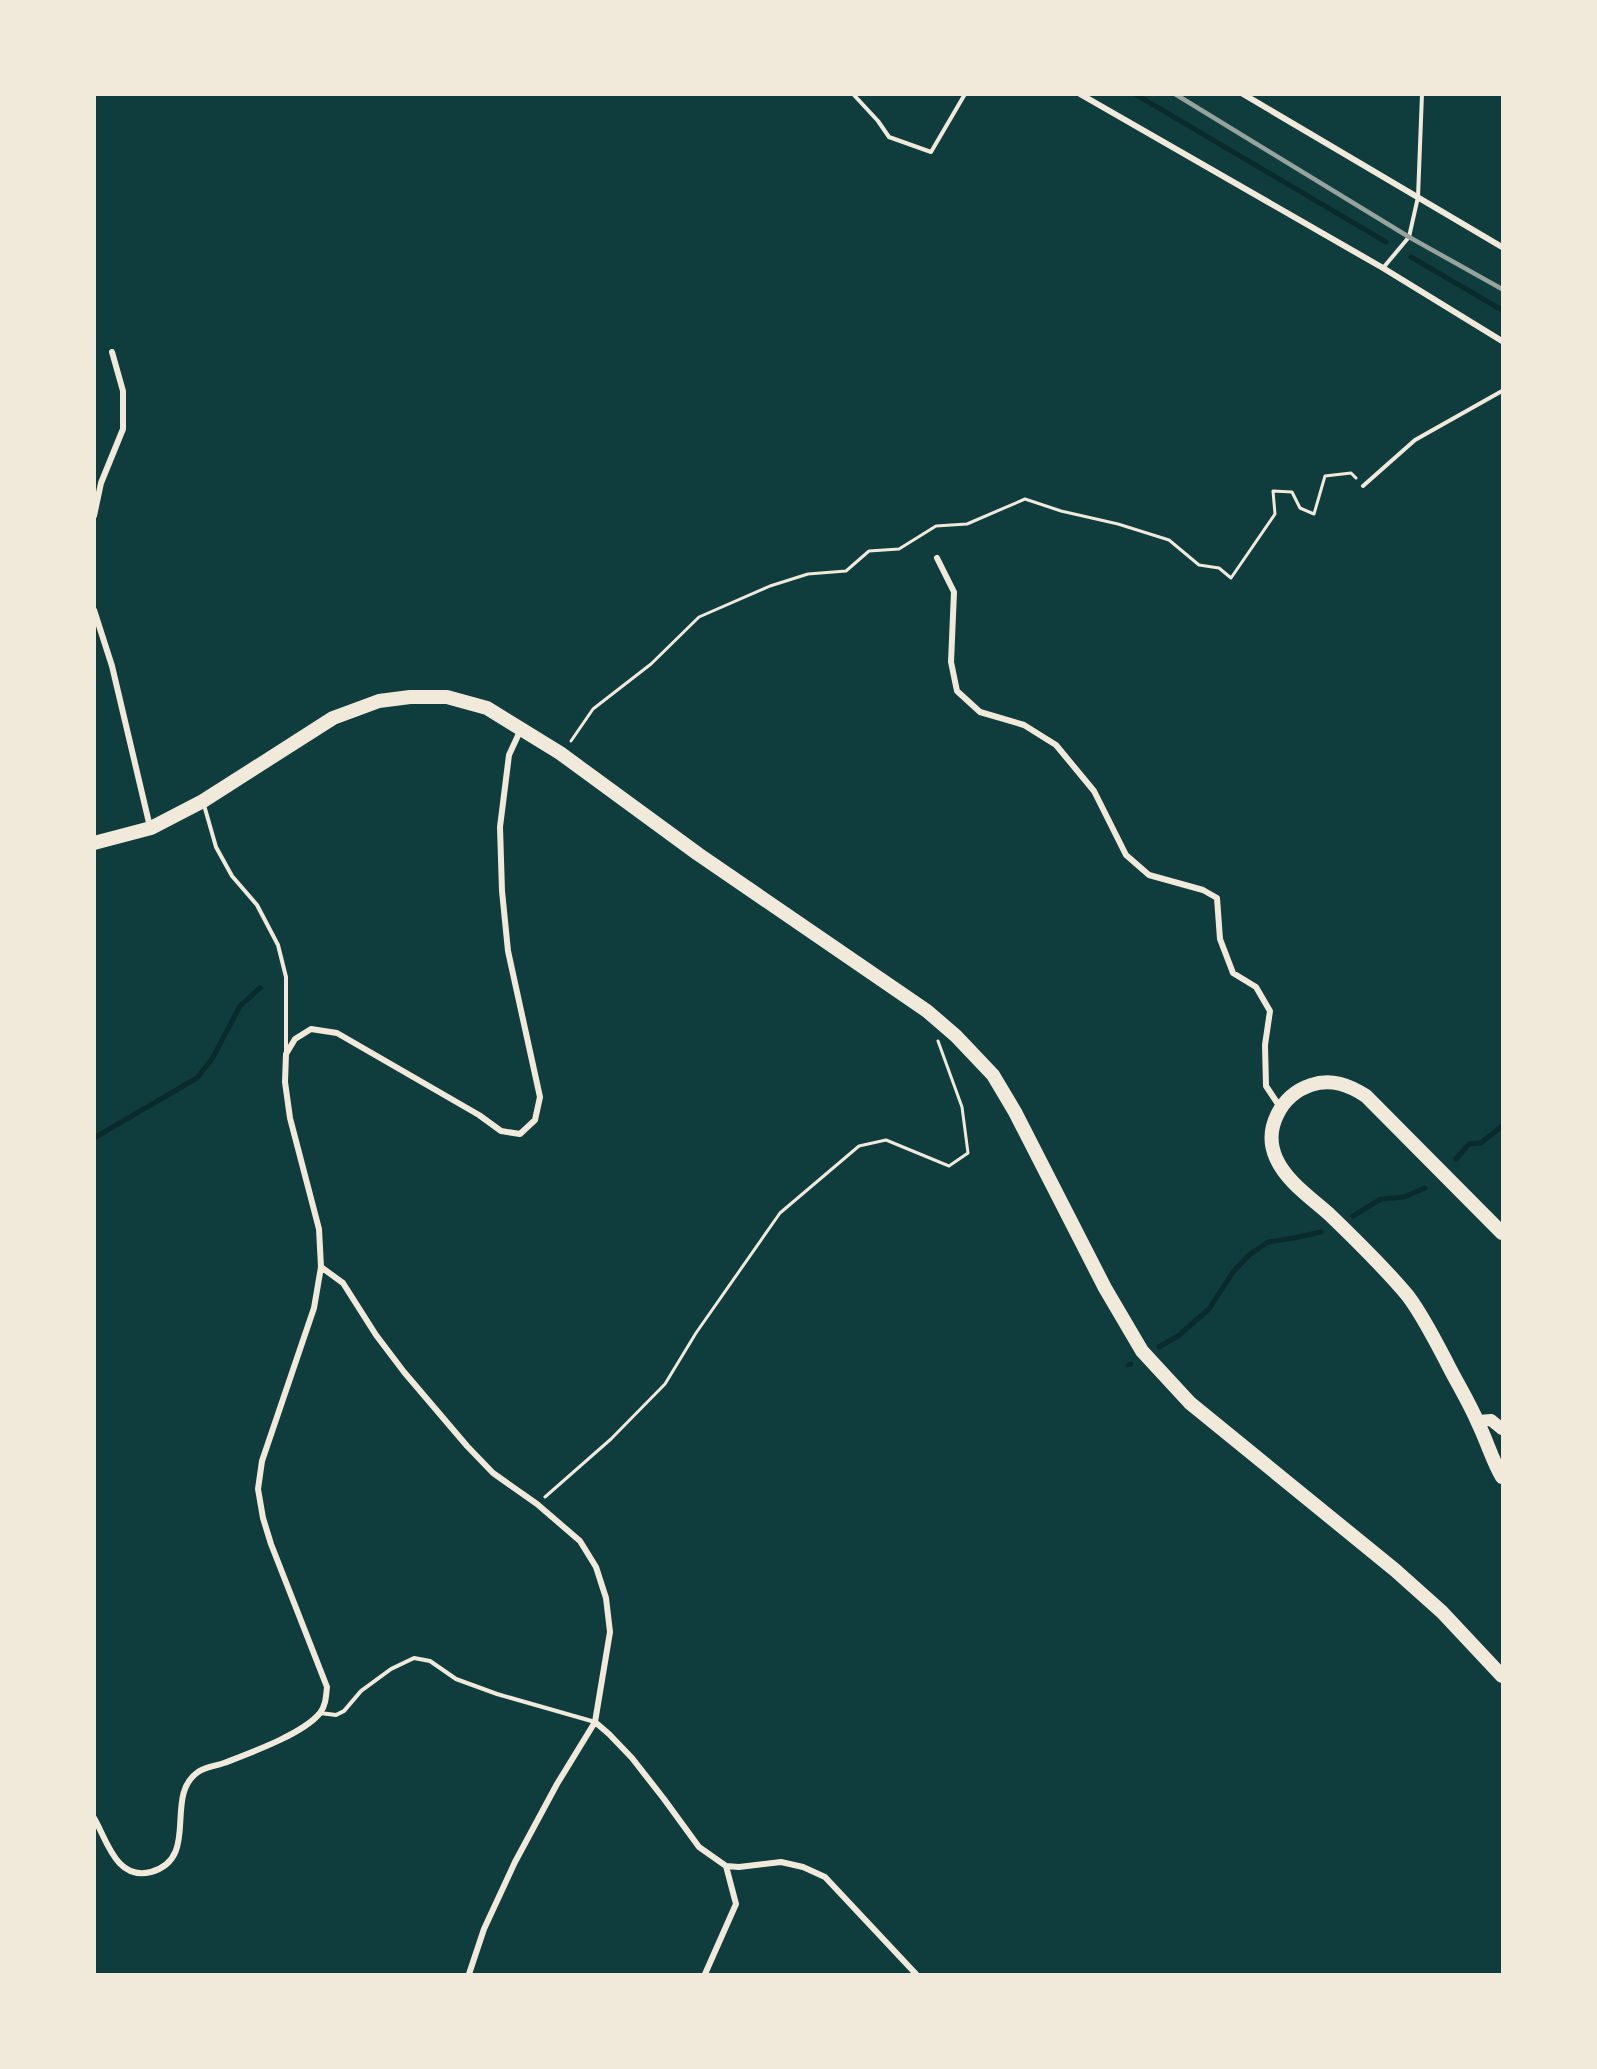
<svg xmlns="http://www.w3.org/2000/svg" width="1597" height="2069" viewBox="0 0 1597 2069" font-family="Roboto,sans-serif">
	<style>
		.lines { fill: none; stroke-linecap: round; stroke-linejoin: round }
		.stream { stroke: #0a2a2b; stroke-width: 5 }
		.path { stroke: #f1e9da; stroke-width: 3 }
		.service { stroke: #f1e9da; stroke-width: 4 }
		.minor { stroke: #f1e9da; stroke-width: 6 }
		.secondary { stroke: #f1e9da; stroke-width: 12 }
		.primary { stroke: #f1e9da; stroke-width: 14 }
		.rail { stroke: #97a49c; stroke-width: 4.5 }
	</style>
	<rect width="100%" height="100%" fill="#0f3d3e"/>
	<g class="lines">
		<path class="stream" d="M1135,94L1386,242
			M1411,257L1502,310
			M94,1138L197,1078L212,1059L240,1006L260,988
			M1456,1159L1469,1144L1481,1143L1502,1126
			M1353,1216L1381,1199L1404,1197L1425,1188
			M1159,1347L1178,1336L1209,1309L1233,1272L1249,1255L1268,1242L1294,1238L1321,1232
			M1128,1365L1131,1364"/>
		<path class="path" d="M571,741L593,709L651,664L699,617L770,586L808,574L846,571L869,551L899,549L936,526L967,524L1025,499L1061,511L1118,524L1169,540L1199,565L1219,568L1231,578L1275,514L1273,491L1292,492L1300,508L1314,514L1325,476L1351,473L1356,478
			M545,1497L611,1439L665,1384L696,1333L780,1213L859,1146L886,1140L949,1166L968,1153L962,1107L938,1041"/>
		<path class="service" d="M853,94L878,121L889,137L931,152L965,94
			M1383,268L1409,237L1418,197L1422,94
			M1363,486L1415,440L1502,391
			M204,805L216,847L232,876L257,905L278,945L286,977V1052
			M320,1713L336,1715L344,1711L361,1691L391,1669L414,1658L430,1661L456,1679L497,1694L595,1722"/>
		<path class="minor" d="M1080,94L1383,268L1502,341
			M1243,94L1502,247
			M94,516L101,483L123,429V391L112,352
			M937,558L954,592L951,662L957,691L980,712L1024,725L1056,745L1094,791L1126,855L1149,875L1203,890L1217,898L1220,939L1233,973L1256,987L1270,1011L1265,1045L1266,1086L1280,1107
			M94,610L112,666L150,827
			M321,1267L343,1283L376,1335L404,1372L467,1446L493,1473L537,1504L580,1541L596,1567L606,1598L610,1632L595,1722L557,1784L515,1862L484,1929L469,1974
			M595,1722L609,1734L632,1758L664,1799L699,1847L726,1866L739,1867L781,1862L803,1867L825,1877L916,1974
			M94,1818C107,1840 116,1881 151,1872C201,1858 163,1796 198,1772C205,1767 216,1766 224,1763C250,1753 303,1734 320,1713C326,1705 326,1696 327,1687L271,1544L263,1518L258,1489L262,1461L314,1308L321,1267L319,1229L290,1118L285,1082L286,1054L295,1039L311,1029L337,1033L479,1115L501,1131L520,1134L535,1120L540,1097L508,951L502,891L500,827L509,755L521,729
			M705,1974L736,1904L726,1866"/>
		<path class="secondary" d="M1478,1421L1491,1420L1502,1429"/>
		<path class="primary" d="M94,843L151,828L203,801L333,718L379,701L410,697H447L487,708L560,753L698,854L927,1011L956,1036L993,1075L1015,1112L1105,1288L1142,1351L1190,1403L1395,1570L1442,1612L1502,1676
			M1502,1233L1366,1096C1349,1085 1331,1078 1311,1085C1281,1095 1263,1129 1276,1158C1286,1181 1311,1198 1329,1214C1356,1240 1384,1267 1408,1296C1423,1316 1435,1340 1447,1363C1457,1383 1469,1402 1478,1423C1487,1441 1492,1460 1502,1477"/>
		<path class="rail" d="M1175,94L1409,237L1502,289"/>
	</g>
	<rect width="1597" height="2069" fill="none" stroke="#f1e9da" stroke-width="192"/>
</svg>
